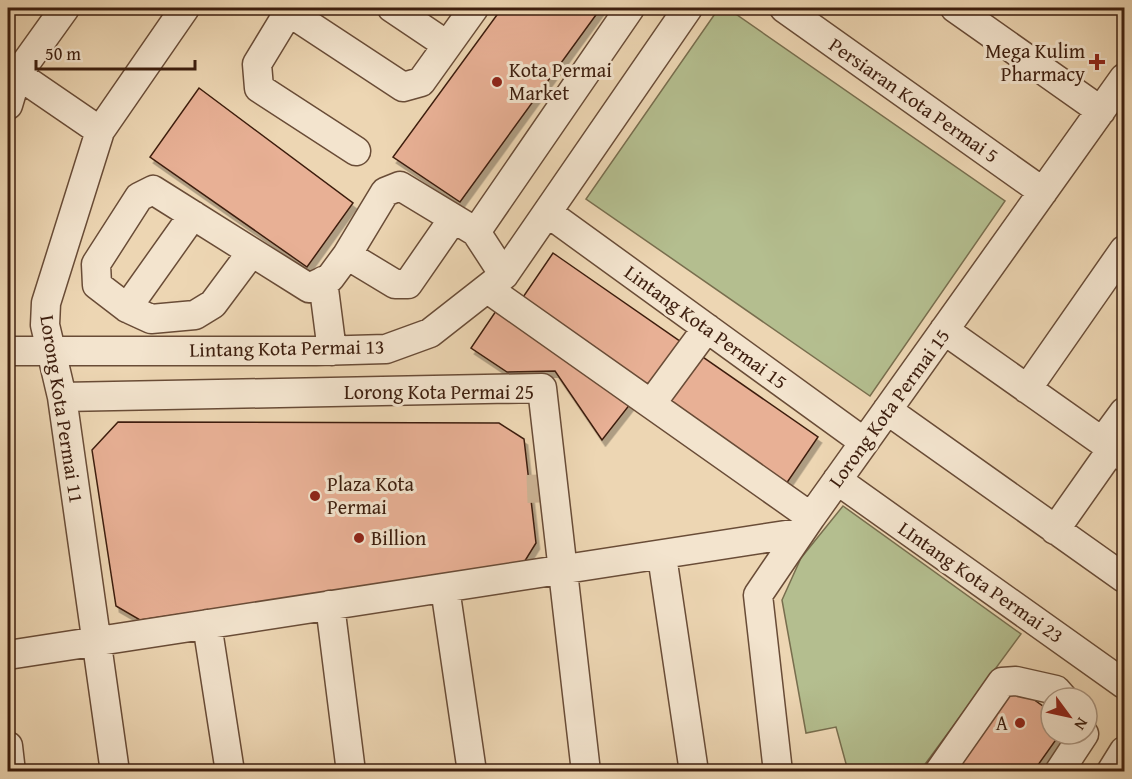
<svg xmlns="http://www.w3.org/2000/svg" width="1132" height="779" viewBox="0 0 1132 779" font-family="'Gentium Book Plus',serif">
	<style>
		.green { fill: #b4be8f; stroke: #786e4e; stroke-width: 1.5 }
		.building { fill: #e8b095; stroke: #3d1e0e; stroke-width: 1.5; filter: url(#shadow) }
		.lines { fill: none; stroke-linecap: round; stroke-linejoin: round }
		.minor-tunnel { stroke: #cab192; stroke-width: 28; stroke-dasharray: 28 14; stroke-linecap: butt }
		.minor-casing { stroke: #694c37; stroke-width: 31 }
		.minor { stroke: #f3e4ce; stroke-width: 28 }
		.poi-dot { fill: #8f2418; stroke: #f3e4ce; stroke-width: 2 }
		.labels { text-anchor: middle; stroke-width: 6; stroke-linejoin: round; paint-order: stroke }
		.poi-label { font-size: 20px; fill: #3d1e0e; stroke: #f3e4ce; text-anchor: start }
		.street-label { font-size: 20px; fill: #3d1e0e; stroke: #f3e4ce }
	</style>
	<defs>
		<filter id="shadow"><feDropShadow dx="3.5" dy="6" stdDeviation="0" flood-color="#0004"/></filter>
	</defs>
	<rect width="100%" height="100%" fill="#edd6b3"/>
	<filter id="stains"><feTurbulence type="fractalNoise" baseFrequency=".00333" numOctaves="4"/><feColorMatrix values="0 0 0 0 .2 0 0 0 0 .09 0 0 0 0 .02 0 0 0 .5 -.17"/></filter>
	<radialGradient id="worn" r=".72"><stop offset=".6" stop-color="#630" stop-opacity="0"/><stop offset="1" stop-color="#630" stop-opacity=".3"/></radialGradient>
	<path class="green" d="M719,8H727L1005,201L870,396L586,199Z
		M843,506L1021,634L920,771H848L836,727L806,733L782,600L801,558Z"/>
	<path class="building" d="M502,8H601L460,202L393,157Z
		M199,88L353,203L307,267L150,157Z
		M553,253L818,437L784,487L519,303Z
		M498,308L631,403L602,440L555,371L507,372L471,348Z
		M118,422L499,423L524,439L536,543L523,564L140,620L116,606L92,450Z
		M1015,686L1051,712V734H1060L1033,772H954Z"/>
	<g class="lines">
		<path class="minor-tunnel" d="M527,489L552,488"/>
		<defs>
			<path id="minor" d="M283,8L403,87L421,82L474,8
				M291,8L257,64L259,88L356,151
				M392,8L447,45
				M784,8L1043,192
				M955,8L1101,111
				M8,68L100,131
				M8,105L17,75L65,8
				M548,213L864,442
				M251,253L213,304L195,315L151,319L127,308L97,285L96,264L139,197L153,190L309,288L330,278L347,255L385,192L400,186L476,232
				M347,255L395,284H408L453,219
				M504,275L476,232L630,8
				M323,281L332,351
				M488,289L811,517
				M127,308L193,215
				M944,330L1124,457
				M8,351H316L386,349L430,333L504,275L688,8
				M1027,389L1124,250
				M62,397L542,388L586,772
				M651,404L707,328
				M887,410L1124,578
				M1102,442L1124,412
				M837,480L1124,684
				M1055,530L1112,449
				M662,556L694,772
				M445,588L472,772
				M330,605L351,772
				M207,624L230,772
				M8,655L799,533
				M8,746L11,772
				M115,772L62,397L45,325L46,303L100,131L185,8
				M778,772L758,595L811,517L1124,78
				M939,772L1002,682L1016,681L1056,690L1063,698
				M1059,772L1084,734
				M1111,772L1124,751"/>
		</defs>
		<use href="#minor" class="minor-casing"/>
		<use href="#minor" class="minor"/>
	</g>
	<g class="poi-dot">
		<path d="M1094 53h6v6h6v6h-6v6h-6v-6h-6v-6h6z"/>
		<circle cx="497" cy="82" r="6"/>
		<circle cx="315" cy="496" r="6"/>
		<circle cx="359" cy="538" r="6"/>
		<circle cx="1020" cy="723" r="6"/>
	</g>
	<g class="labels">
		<g class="poi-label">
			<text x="1085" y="58" text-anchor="end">Mega Kulim<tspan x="1085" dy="23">Pharmacy</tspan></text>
			<text x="509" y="77">Kota Permai<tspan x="509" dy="23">Market</tspan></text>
			<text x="327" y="491">Plaza Kota<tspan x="327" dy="23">Permai</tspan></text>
			<text x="371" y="545">Billion</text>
			<text x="1008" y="730" text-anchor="end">A</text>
		</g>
		<g class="street-label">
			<text transform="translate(914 100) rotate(35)" y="7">Persiaran Kota Permai 5</text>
			<text transform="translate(706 327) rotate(36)" y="7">Lintang Kota Permai 15</text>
			<text transform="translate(287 348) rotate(-1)" y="7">Lintang Kota Permai 13</text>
			<text x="439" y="399">Lorong Kota Permai 25</text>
			<text transform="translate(889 408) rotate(-54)" y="7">Lorong Kota Permai 15</text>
			<text transform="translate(62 409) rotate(81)" y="7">Lorong Kota Permai 11</text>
			<text transform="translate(981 582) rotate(35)" y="7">LIntang Kota Permai 23</text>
		</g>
	</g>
	<rect width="1132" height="779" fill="none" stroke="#edd6b3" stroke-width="30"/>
	<rect x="9" y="9" width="1114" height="761" fill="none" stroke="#3d1e0e" stroke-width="3"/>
	<rect x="15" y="15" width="1102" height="749" fill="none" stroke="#3d1e0e" stroke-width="1.5"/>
	<g transform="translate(1069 716) rotate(123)"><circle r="28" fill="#f3e4ce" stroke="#aa9581" stroke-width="1.5"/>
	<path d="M0-4.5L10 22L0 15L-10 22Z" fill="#8f2418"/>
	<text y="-9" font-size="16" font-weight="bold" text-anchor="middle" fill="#3d1e0e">N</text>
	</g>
	<path d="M36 60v9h159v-9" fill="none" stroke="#3d1e0e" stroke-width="3"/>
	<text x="45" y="60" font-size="18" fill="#3d1e0e" stroke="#f3e4ce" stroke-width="4.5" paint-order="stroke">50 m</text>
	<rect width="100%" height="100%" filter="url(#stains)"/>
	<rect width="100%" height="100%" fill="url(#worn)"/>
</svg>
